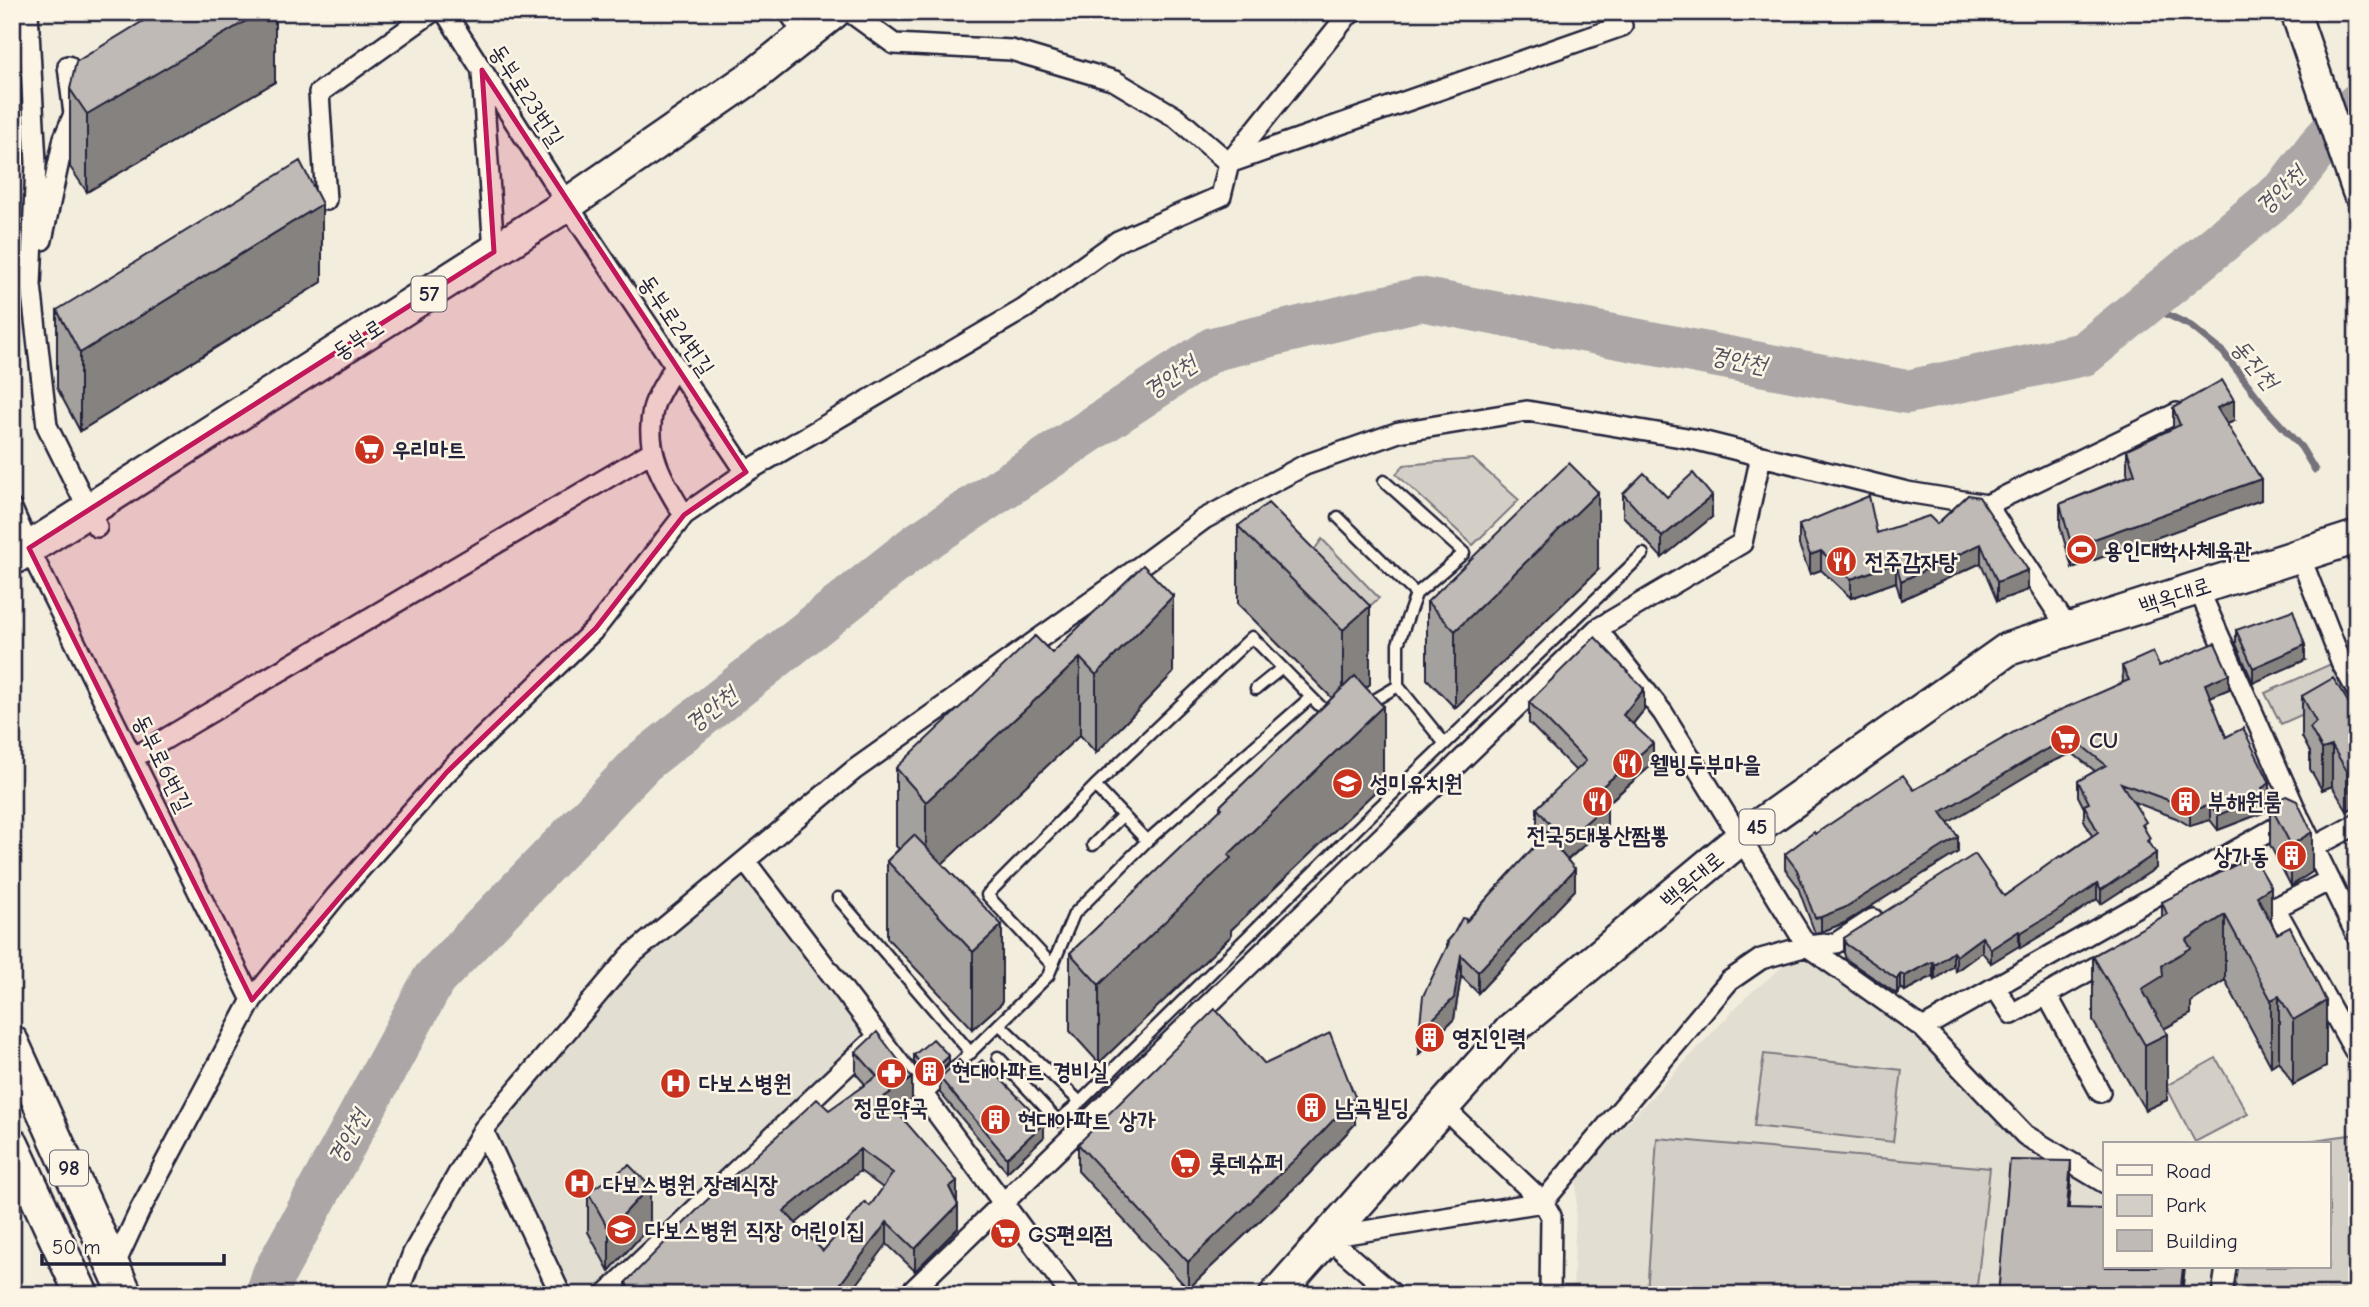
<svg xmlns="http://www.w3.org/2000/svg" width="2369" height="1307" viewBox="0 0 2369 1307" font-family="'Comic Neue','Poor Story',sans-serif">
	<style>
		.built { fill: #e3ded2 }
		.green { fill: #d4cfc6; stroke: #7b7880; stroke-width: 2 }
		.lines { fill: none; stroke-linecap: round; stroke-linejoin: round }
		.stream { stroke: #75727b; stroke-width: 7 }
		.river { stroke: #aca7a6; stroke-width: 44 }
		.lane-casing { stroke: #22223b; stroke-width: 15 }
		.street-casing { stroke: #22223b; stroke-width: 24 }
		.secondary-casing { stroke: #22223b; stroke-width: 33 }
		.primary-casing { stroke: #22223b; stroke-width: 37 }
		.lane { stroke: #fcf5e5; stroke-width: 10 }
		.street { stroke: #fcf5e5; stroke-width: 19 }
		.secondary { stroke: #fcf5e5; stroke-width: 28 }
		.primary { stroke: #fcf5e5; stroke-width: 32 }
		.wall { fill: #a4a09d; stroke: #22223b; stroke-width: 2; fill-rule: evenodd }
		.shaded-wall { fill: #86827f; stroke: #22223b; stroke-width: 2 }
		.building { fill: #bfbab6; stroke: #22223b; stroke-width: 2; fill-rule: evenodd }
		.marked { fill: #c2185b; fill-opacity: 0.2; stroke: #c2185b; stroke-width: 5; stroke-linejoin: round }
		.labels { text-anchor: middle; stroke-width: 5; stroke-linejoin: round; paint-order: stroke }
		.shield { fill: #fcf5e5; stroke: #63616e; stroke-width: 2 }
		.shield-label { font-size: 21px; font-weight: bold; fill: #22223b }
		.street-label { font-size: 23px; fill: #22223b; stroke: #fcf5e5 }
		.poi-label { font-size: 23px; font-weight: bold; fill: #22223b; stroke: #fcf5e5; text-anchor: start }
		.water-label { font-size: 24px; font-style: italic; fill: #525160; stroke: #fcf5e5 }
	</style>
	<rect width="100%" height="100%" fill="#f3edde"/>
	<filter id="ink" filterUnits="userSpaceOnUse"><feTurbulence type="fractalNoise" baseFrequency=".0143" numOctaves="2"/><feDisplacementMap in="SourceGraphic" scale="14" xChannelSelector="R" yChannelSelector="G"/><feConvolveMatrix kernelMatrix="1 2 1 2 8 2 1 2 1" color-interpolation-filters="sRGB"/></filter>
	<g filter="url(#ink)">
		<path class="built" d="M745,861L877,1037L605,1295H561L483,1130L630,956Z
			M1807,946L1923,1028L2025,1135L2105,1185V1267H2226L2222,1295H1573L1577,1176L1745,998Z"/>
		<path class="green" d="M1473,459L1519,500L1473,545L1396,474L1404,465Z
			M1322,539L1379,598L1345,628L1294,578Z
			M2331,664L2346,695L2281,724L2265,693Z
			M1764,1054L1902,1070L1893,1142L1754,1126Z
			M2216,1058L2248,1114L2195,1142L2166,1086Z
			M2357,1134V1295H2222L2226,1267H2329V1144H2286Z
			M1657,1138L1990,1168L1976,1295H1647Z"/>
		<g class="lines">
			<path class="stream" d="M2146,304L2191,326L2223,352L2269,412L2301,447L2315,470"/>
			<path class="river" d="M267,1295L274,1274L434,979L643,762L918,544L1213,349L1420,299L1907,392L2084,354L2286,189L2319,146L2357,105"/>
			<defs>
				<path id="lane" d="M1384,481L1464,553L1416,594
					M1338,517L1416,594L1398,644V686L1366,705
					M1398,686L1445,744
					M1256,689L1282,668
					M1311,697L1330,716
					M1093,845L1123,815
					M838,898L971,1053
					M1052,965L987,895L1095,786
					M999,1024L1080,1102L1375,811L1643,554
					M998,1057L1058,1121L1080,1102
					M925,1097L1048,976L1074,914L1147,841L1311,697L1252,637L1095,786L1147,841"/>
				<path id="street" d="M28,12L36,163L31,285L47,426L97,527
					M445,12L575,216L746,472
					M789,12L805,36
					M850,12L894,44L1011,50L1115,81L1177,118L1229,163L1347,16L1353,12
					M482,72L494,252
					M326,200L319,93L432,12
					M42,240L64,138L74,114L68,66
					M675,366C668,379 656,395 653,409C644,451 663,481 684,515
					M1987,505L2177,413
					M12,509L37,565L252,1000
					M2300,556L2342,664L2357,691
					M1597,629L1663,713L1807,946L1923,1028L2298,815L2198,588
					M133,758L651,452
					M2300,819L2357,936
					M2314,847L2357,824
					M745,861L925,1097L1071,1295
					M2246,896L2275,908L2357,1055
					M2275,908L2330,880
					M1995,987L2012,1014L2115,956
					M2047,995L2100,1092
					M1923,1028L2025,1135L2105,1183
					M1443,1107L1543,1202L1551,1216L1550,1295
					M483,1130L561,1295
					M1327,1237L1394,1295
					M1328,1237L1543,1202L1729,981L1761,959L1807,946L1836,943L1873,919
					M114,1266L140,1210L252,1000L336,896L447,772L596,628L684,515L746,472L1024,309L1118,241L1221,196L1229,163L1622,26
					M397,1295L413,1253L483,1130L630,956L854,770L1116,584L1204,519L1305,465L1399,432L1527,411L1693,439L1907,492L1987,505L2069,630
					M605,1295L874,1040
					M908,1295L1597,629L1742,543L1761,456
					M2222,1295L2226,1267"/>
				<path id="secondary" d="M2295,12L2357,192"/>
				<path id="primary" d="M12,559L568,204L756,74L834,12
					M12,1042L126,1295
					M12,1144L82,1295
					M1276,1295L1513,1028L1740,839L2008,649L2357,537"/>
			</defs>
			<use href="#lane" class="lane-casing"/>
			<use href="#street" class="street-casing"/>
			<use href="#secondary" class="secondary-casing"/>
			<use href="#primary" class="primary-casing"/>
			<use href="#lane" class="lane"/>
			<use href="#street" class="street"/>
			<use href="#secondary" class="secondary"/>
			<use href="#primary" class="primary"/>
		</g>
		<path class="wall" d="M275,12V82L87,192L70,167V89Z
			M322,282L80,431L57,388V310Z
			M2173,408L2234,421L2227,424L2261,500L2072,568L2060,526V504L2128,476L2127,472V450L2173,428Z
			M1623,494L1667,497L1712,517L1662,558L1623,516Z
			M1968,495L2028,590L1997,601L1981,563L1901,600L1896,582L1851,598L1821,570L1810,574L1799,545V525L1877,533L1937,524Z
			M1238,526L1370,606V684L1365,688L1383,784L1231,930V936L1099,1063L1070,1031V953L1220,810V806L1332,698L1238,604Z
			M1598,570L1455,708L1427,679V602Z
			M2236,630L2305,660L2253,683L2236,644Z
			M1052,653L1173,673L1096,753L1080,735L942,864L1002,1003L973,1029L887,938V861L899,849L896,846V768Z
			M2122,666H2159L2229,689L2210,697L2226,737L2270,798L2265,801V812L2218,830L2210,820L2190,826L2176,818L2134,802L2146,832L2156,868L2101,904L2097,899L2054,928L2020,948L2019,946L1991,963L1982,952L1956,971L1953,966L1935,980L1933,977L1927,979L1905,991L1900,988L1897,994L1846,959L1844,953V938L2004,896L2092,836L2084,820V808L2078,796V781L2095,771L2072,753L2043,766L1948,822L1958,852L1844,923L1821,932L1815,933L1797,885L1785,869V854L1815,834L1914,790L2123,682Z
			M2302,696L2357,716V805L2347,811L2332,786L2322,790L2310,769V752L2302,737Z
			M1529,702L1644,710L1633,724L1653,764L1607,804V825L1568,860L1575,890L1478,993L1461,976L1454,1019L1419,1054L1447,947V942L1543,837L1537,829V808L1576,771L1529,723Z
			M2270,805L2312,872L2291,886L2270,845Z
			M2162,902L2271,921L2326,1067L2293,1085L2279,1061L2271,1066L2225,980L2191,1002V1014L2164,1029L2167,1100L2145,1110L2093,1021V956L2162,917Z
			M856,1052L912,1100L896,1111L957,1202L958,1228L915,1271L887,1244L626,1290V1282L865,1084L856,1074ZM860,1171L883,1188L870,1206L823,1251L796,1223Z
			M914,1055L949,1063L929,1082L914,1062Z
			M1265,1064L1355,1124L1308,1175L1188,1289L1078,1171V1144Z
			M969,1071L1044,1137L1007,1172L940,1093V1078Z
			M588,1192L650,1226L609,1271L588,1232Z"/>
		<path class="shaded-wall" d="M261,12H275V82L87,192V114Z
			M322,204V282L80,431V353Z
			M2234,400V421L2217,429V408Z
			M2261,479V500L2072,568V547Z
			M1598,492V570L1455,708V631Z
			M1712,496V517L1662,558V537Z
			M1981,544V563L1901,600V581Z
			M1821,551V570L1810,574V555Z
			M1896,563V582L1851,598V579Z
			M2028,570V590L1997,601V582Z
			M1173,596V673L1096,753V675Z
			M1370,606V684L1343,708V630Z
			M2305,645V660L2253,683V668Z
			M1080,658V735L926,879V802Z
			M2229,674V689L2205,699V684Z
			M1644,689V710L1623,736V715Z
			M1383,706V784L1231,930V936L1099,1063V985L1228,855Z
			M2072,738V753L2043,766L1941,827V812L2043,751Z
			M1653,743V764L1597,812V791Z
			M2332,746V786L2322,790V749Z
			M2357,765V805L2347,811V771Z
			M2270,783V798L2265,801V812L2218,830V815Z
			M1607,804V825L1557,869V848Z
			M2210,805V820L2190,826V811Z
			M2312,832V872L2291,886V845Z
			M1958,837V852L1844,923L1821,932V917Z
			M2156,853V868L2101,904V890Z
			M1575,869V890L1478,993V972Z
			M2097,884V899L2054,928L2020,948V933Z
			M2271,887V952L2257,896Z
			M2225,915V980L2191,1002V1014L2163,1029L2167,1034V1100L2145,1110V1045L2142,989L2162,965L2186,940Z
			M1002,925V1003L973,1029V952Z
			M2019,931V946L1991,963V949Z
			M1982,937V952L1956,971V956Z
			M1953,952V966L1935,980V965Z
			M1461,955V976L1454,1019L1419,1054V1033Z
			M1933,962V977L1927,979L1905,991V976L1927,964Z
			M1900,974V988L1897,994V979Z
			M2279,996V1061L2271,1066V1000Z
			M2326,1001V1067L2293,1085V1020Z
			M949,1056V1063L929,1082V1075Z
			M912,1078V1100L884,1120V1097Z
			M1355,1097V1124L1308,1175L1188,1289V1262Z
			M1044,1123V1137L1007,1172V1158Z
			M860,1149V1171L784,1233V1211Z
			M2071,1161V1183L2067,1229V1208Z
			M957,1181V1203L949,1187Z
			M650,1186V1226L609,1271V1230Z
			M958,1205V1228L915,1271V1249Z
			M887,1222V1244L849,1295H832Z
			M2183,1267H2185L2182,1295H2180Z"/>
		<path class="building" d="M158,12H261L87,114L70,89L76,62Z
			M300,161L322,204L80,353L57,310Z
			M2222,380L2234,400L2217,408L2261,479L2072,547L2060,504L2135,474L2127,450L2180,425L2173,408Z
			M1569,463L1598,492L1455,631L1427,602Z
			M1644,473L1667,497L1693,473L1712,496L1662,537L1623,494Z
			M1968,495L1979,497L2028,570L1997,582L1981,544L1901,581L1896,563L1851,579L1821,551L1810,555L1799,525L1869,496L1877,533L1929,516L1937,524Z
			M1268,503L1370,606L1343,630L1238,526Z
			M1143,565L1173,596L1096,675L1080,658L926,802L896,768L1035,636L1052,653Z
			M2293,610L2305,645L2253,668L2236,630Z
			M1595,637L1644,689L1623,715L1653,743L1597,791L1607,804L1557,848L1575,869L1478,972L1461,955L1454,998L1419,1033L1423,996L1449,943L1447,942L1453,935L1462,918L1466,919V922L1552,827L1537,808L1586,761L1529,702Z
			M2215,643L2229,674L2205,684L2226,737L2243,728L2270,783L2262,788L2265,797L2218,815L2210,805L2190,811L2176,803L2121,783L2146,822L2142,825L2150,838L2147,841L2156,853L2101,890L2097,884L2054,913L2020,933L2019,931L1991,949L1982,937L1956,956L1953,952L1935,965L1933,962L1927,964L1905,976L1900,974L1897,979L1846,944L1844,938L1975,854L2004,896L2060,856L2062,857L2098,832L2084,805L2089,803L2078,781L2106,765L2072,738L2043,751L1941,812L1958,837L1844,908L1821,917L1815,918L1797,870L1785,854L1814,832L1815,834L1903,775L1914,790L2028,724L2129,680L2122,666L2153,652L2159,666Z
			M1355,676L1383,706L1228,855L1231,858L1099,985L1070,953L1222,808L1220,806Z
			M2333,678L2357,716V765L2347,771L2332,746L2322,749L2310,728L2316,722L2302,696Z
			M2286,796L2297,801L2312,832L2291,845L2270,805Z
			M914,835L1002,925L973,952L887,861Z
			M2253,856L2271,887L2257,896L2277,934L2290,927L2326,1001L2293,1020L2279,996L2271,1000L2225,915L2186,940L2191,948L2162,965L2163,976L2142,989L2167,1034L2145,1045L2093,956L2167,914L2162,902Z
			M1215,1009L1265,1064L1330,1033L1355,1097L1308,1147L1188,1262L1078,1144Z
			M877,1032L912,1078L884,1097L957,1181L949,1187L958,1205L915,1249L887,1222L832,1295H623L628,1287L626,1282L705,1202L817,1099L829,1110L877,1076L856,1052ZM860,1149L893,1173L870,1206L865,1202L823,1251L784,1211Z
			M933,1039L949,1056L929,1075L914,1055Z
			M959,1060L969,1071L982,1060L1044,1123L1007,1158L940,1078Z
			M2010,1160L2071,1161L2067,1208L2105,1209V1267H2183L2180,1295H1998Z
			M629,1165L650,1186L609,1230L588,1192Z"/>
	</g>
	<path class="marked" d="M482,70L746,472L684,515L596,628L447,772L252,1000L29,548L494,252Z"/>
	<defs>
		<symbol id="supermarket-disc" viewBox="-11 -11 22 22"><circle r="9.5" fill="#c8321e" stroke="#fcf5e5"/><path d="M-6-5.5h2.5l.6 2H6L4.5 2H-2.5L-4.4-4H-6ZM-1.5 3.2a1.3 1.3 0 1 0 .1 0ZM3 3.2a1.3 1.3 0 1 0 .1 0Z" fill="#fff"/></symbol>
		<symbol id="stadium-disc" viewBox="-11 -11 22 22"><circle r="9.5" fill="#c8321e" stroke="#fcf5e5"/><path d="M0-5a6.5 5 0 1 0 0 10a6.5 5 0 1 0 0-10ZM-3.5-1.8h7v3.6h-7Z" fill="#fff"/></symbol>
		<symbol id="restaurant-disc" viewBox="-11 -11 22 22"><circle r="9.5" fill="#c8321e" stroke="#fcf5e5"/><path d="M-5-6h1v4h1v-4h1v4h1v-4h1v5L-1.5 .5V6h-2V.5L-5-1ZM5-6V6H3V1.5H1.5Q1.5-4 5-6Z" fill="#fff"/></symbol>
		<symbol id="school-disc" viewBox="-11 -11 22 22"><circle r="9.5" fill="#c8321e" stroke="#fcf5e5"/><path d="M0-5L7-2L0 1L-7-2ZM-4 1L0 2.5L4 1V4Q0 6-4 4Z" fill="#fff"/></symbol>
		<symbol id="building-disc" viewBox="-11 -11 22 22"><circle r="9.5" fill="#c8321e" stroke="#fcf5e5"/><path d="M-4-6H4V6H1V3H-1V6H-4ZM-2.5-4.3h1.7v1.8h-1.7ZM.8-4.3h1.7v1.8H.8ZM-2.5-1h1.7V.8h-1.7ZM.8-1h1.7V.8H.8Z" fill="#fff"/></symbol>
		<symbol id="pharmacy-disc" viewBox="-11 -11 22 22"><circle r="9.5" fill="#c8321e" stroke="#fcf5e5"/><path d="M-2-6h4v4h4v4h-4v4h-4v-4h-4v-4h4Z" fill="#fff"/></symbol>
		<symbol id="hospital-disc" viewBox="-11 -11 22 22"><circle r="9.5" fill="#c8321e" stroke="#fcf5e5"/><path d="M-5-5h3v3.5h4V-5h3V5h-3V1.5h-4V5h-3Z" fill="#fff"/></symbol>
	</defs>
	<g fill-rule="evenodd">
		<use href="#supermarket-disc" x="352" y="432" width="35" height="35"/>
		<use href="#stadium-disc" x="2064" y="532" width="35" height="35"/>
		<use href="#restaurant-disc" x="1824" y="544" width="35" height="35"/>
		<use href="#supermarket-disc" x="2048" y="722" width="35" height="35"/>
		<use href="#restaurant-disc" x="1610" y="746" width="35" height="35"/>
		<use href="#school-disc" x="1330" y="766" width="35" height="35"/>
		<use href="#restaurant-disc" x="1580" y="784" width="35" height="35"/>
		<use href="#building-disc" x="2168" y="784" width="35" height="35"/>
		<use href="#building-disc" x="2274" y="838" width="35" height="35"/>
		<use href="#building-disc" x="1412" y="1020" width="35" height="35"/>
		<use href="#building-disc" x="912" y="1054" width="35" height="35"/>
		<use href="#pharmacy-disc" x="874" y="1056" width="35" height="35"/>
		<use href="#hospital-disc" x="658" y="1066" width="35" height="35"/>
		<use href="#building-disc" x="1294" y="1090" width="35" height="35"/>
		<use href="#building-disc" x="978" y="1102" width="35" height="35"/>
		<use href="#supermarket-disc" x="1168" y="1146" width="35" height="35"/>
		<use href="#hospital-disc" x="562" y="1166" width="35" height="35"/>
		<use href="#school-disc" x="604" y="1212" width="35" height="35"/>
		<use href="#supermarket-disc" x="988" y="1216" width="35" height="35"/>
	</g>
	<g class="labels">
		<g class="shield">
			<rect x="411.5" y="276.5" width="35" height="35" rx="5"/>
			<rect x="1739.5" y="809.5" width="35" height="35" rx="5"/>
			<rect x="50" y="1150.5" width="38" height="35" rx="5"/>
		</g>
		<g class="shield-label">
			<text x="429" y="301">57</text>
			<text x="1757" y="834">45</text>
			<text x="69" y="1175">98</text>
		</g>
		<g class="street-label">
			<text transform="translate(527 95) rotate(57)" y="8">동부로23번길</text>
			<text transform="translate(677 325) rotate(56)" y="8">동부로24번길</text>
			<text transform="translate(358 339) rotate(-33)" y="8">동부로</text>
			<text transform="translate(2175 595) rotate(-18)" y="8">백옥대로</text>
			<text transform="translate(163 763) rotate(64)" y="8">동부로6번길</text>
			<text transform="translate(1692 879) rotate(-40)" y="8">백옥대로</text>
		</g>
		<g class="poi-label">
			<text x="392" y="457">우리마트</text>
			<text x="2104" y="558">용인대학사체육관</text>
			<text x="1865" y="569">전주감자탕</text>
			<text x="2089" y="748">CU</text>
			<text x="1650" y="772">웰빙두부마을</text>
			<text x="1370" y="791">성미유치원</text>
			<text x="2208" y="809">부해원룸</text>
			<text x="1598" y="843" text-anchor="middle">전국5대봉산짬뽕</text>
			<text x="2269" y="864" text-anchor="end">상가동</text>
			<text x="1452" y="1045">영진인력</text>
			<text x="952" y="1079">현대아파트 경비실</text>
			<text x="699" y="1091">다보스병원</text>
			<text x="891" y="1115" text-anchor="middle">정문약국</text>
			<text x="1335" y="1115">남곡빌딩</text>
			<text x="1018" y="1128">현대아파트 상가</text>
			<text x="1209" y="1171">롯데슈퍼</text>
			<text x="603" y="1192">다보스병원 장례식장</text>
			<text x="645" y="1238">다보스병원 직장 어린이집</text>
			<text x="1028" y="1242">GS편의점</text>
		</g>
		<g class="water-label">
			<text transform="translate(2280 190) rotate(-44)" y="8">경안천</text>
			<text transform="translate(1738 360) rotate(11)" y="8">경안천</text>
			<text transform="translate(2255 364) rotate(50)" y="8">동진천</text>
			<text transform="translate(1170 377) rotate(-34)" y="8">경안천</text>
			<text transform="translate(711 709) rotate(-38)" y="8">경안천</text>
			<text transform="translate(348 1137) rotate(-61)" y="8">경안천</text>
		</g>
	</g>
	<rect width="2369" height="1307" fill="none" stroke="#fcf5e5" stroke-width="42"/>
	<rect x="21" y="21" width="2327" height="1265" fill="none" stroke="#22223b" stroke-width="2.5" filter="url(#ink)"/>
	<rect x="2103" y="1142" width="228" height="126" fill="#fcf5e5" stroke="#a5a1a1" stroke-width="2"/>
	<rect x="2117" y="1165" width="35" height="10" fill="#fcf5e5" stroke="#a5a1a1" stroke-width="2"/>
	<text x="2166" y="1178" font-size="21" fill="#22223b">Road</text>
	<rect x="2117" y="1195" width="35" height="21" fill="#d4cfc6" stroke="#a5a1a1" stroke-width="2"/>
	<text x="2166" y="1212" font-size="21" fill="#22223b">Park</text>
	<rect x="2117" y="1230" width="35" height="21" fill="#bfbab6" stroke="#a5a1a1" stroke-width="2"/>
	<text x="2166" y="1248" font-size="21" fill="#22223b">Building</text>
	<path d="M42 1254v10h182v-10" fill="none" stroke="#22223b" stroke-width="3.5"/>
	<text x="52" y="1254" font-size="21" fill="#22223b" stroke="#fcf5e5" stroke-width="5" paint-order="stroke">50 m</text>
</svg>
